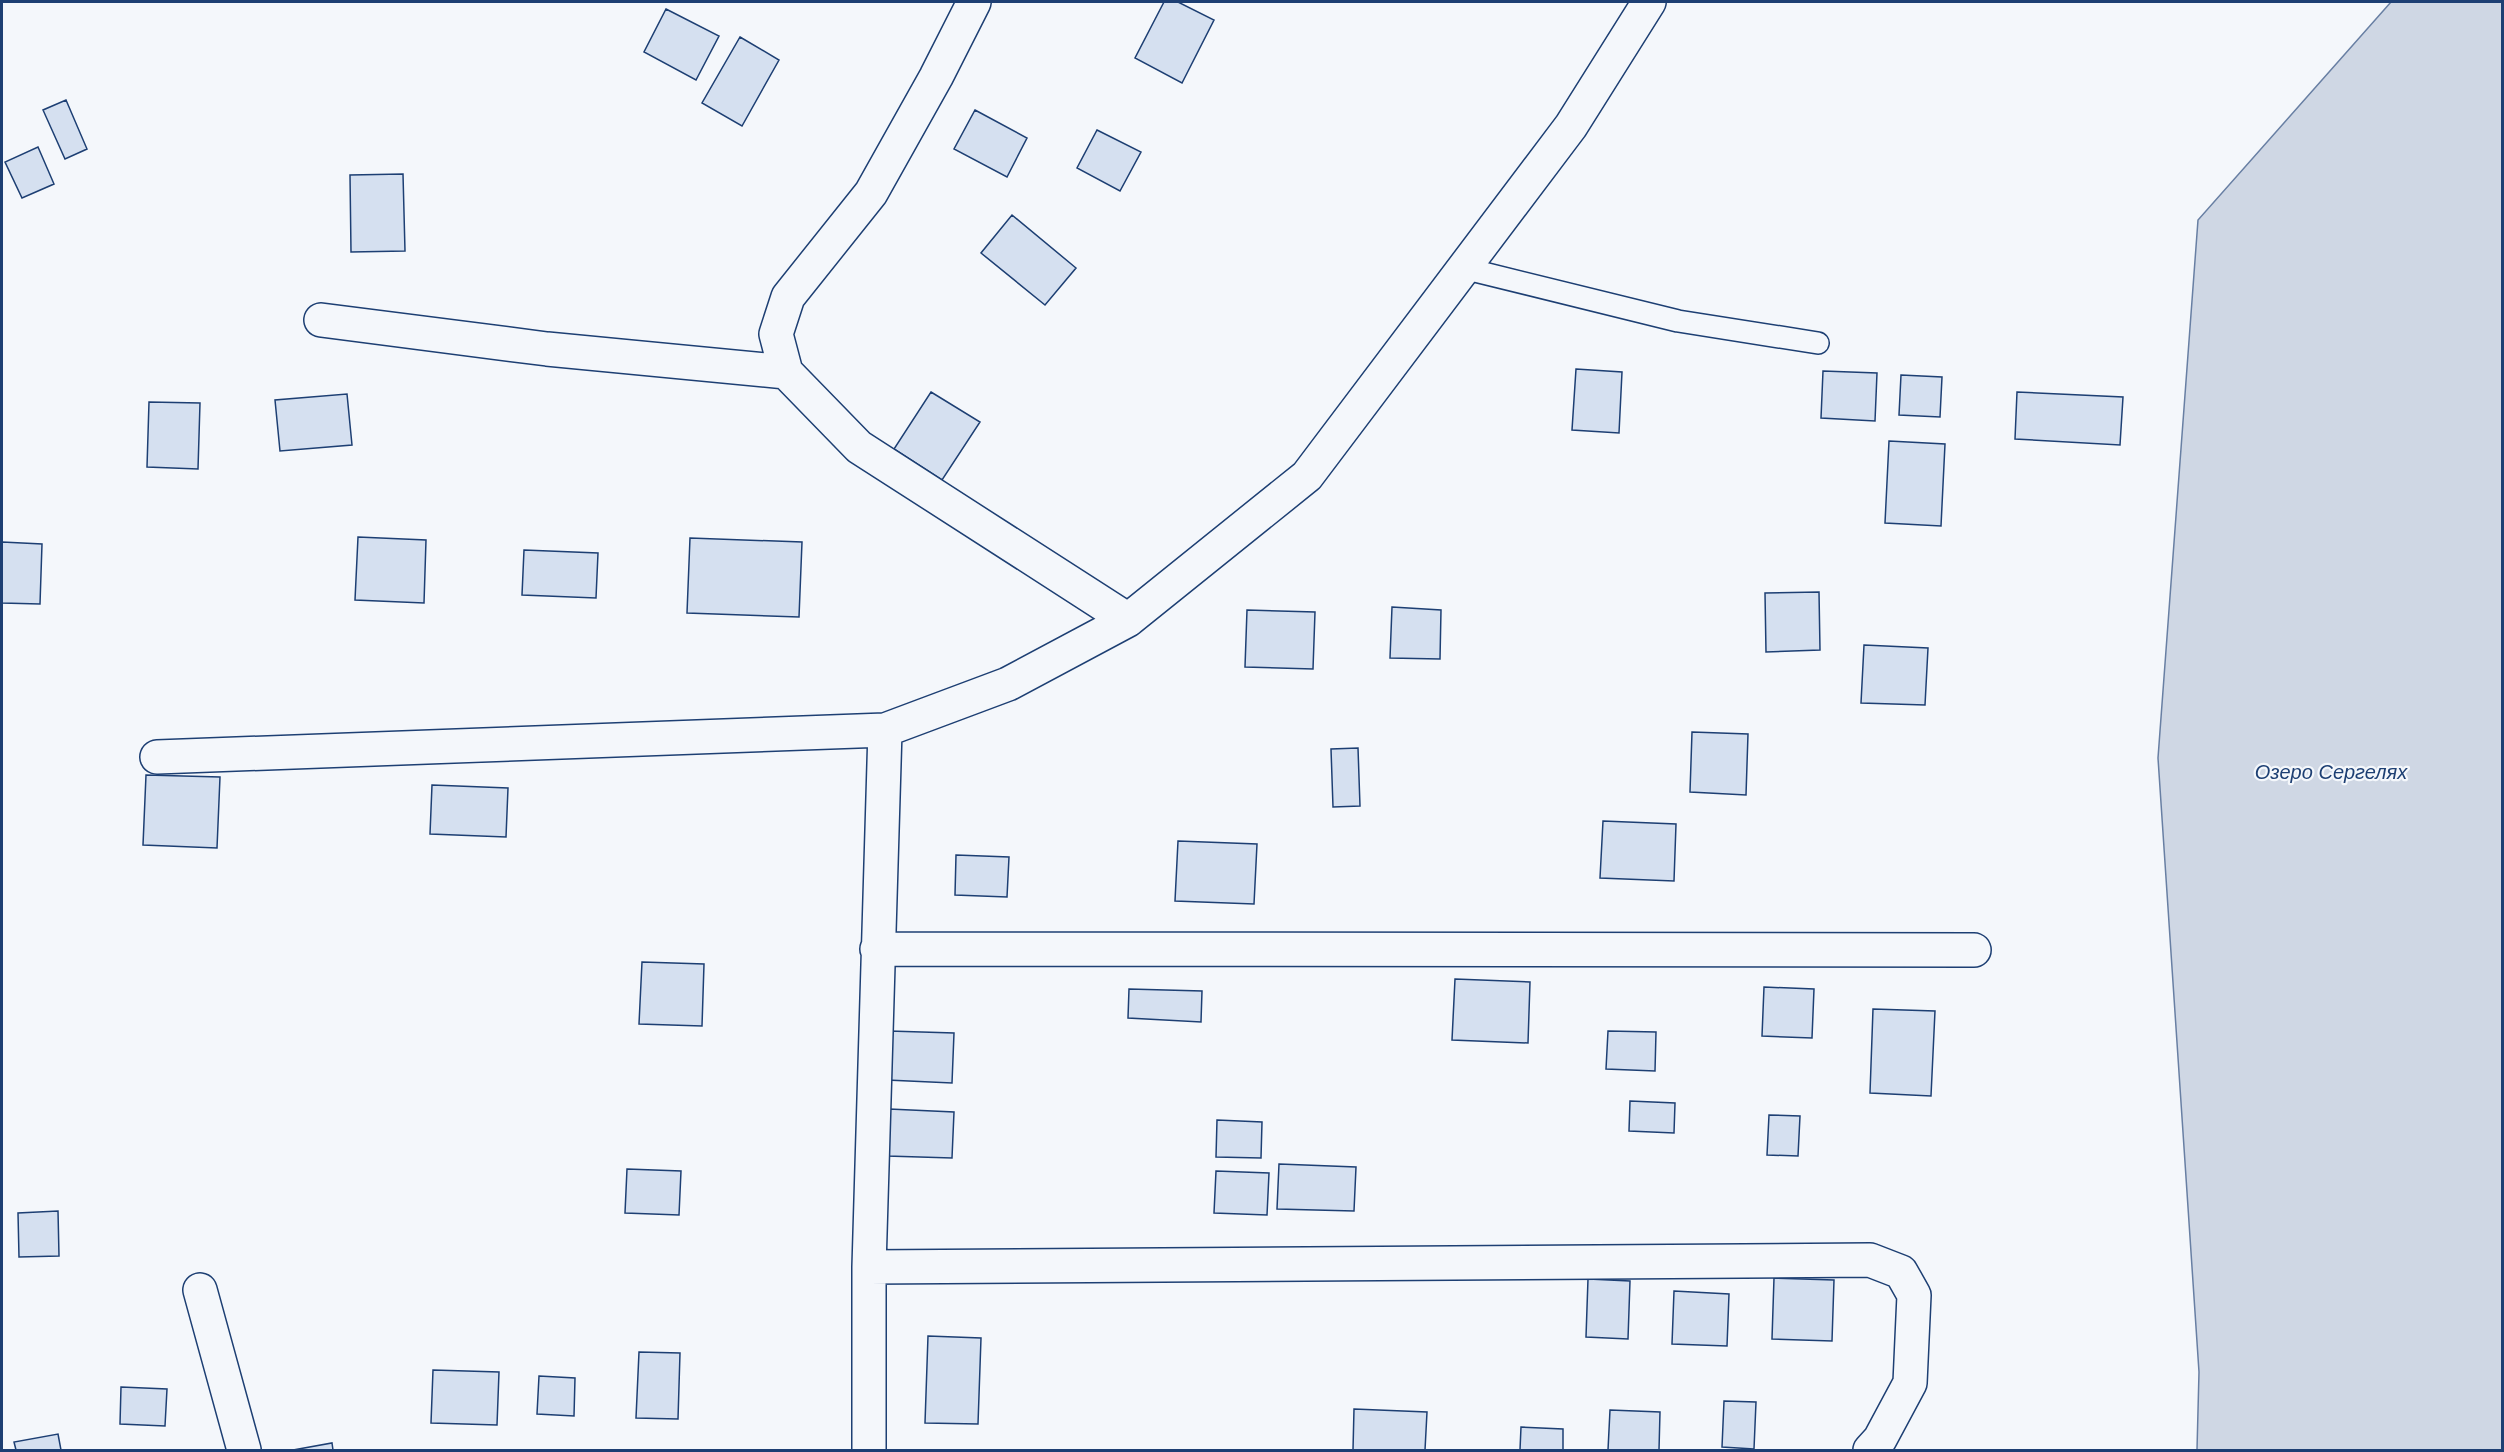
<svg xmlns="http://www.w3.org/2000/svg" width="2504" height="1452" viewBox="0 0 2504 1452" font-family="'DM Sans',sans-serif">
	<style>
		.water { fill: #cfd7e4; stroke: #687fa3; stroke-width: 1.5 }
		.building { fill: #d5e0f0; stroke: #1d3f73; stroke-width: 1.5 }
		.lines { fill: none; stroke-linecap: round; stroke-linejoin: round }
		.lane-casing { stroke: #1d3f73; stroke-width: 24 }
		.street-casing { stroke: #1d3f73; stroke-width: 36 }
		.lane { stroke: #f4f7fb; stroke-width: 21 }
		.street { stroke: #f4f7fb; stroke-width: 33 }
		.labels { text-anchor: middle; stroke-width: 4.5; stroke-linejoin: round; paint-order: stroke }
		.water-label { font-size: 20px; font-style: italic; fill: #1d3f73; stroke: #f4f7fb }
	</style>
	<rect width="100%" height="100%" fill="#f4f7fb"/>
	<path class="water" d="M2391,2H2502V1450H2197L2199,1372L2158,758L2198,220Z"/>
	<path class="building" d="M1164,2H1178L1214,20L1182,83L1135,58Z
		M666,9L719,36L696,80L644,52Z
		M740,37L779,60L742,126L702,103Z
		M66,100L87,149L65,159L43,110Z
		M975,110L1027,138L1007,177L954,149Z
		M1097,130L1141,152L1120,191L1077,168Z
		M38,147L54,184L22,198L5,162Z
		M403,174L405,251L351,252L350,175Z
		M1012,215L1076,268L1045,305L981,253Z
		M1576,369L1622,372L1619,433L1572,430Z
		M1823,371L1877,373L1875,421L1821,418Z
		M1901,375L1942,377L1940,417L1899,415Z
		M931,392L980,422L942,480L894,449Z
		M2017,392L2123,397L2120,445L2015,439Z
		M347,394L352,445L280,451L275,400Z
		M149,402L200,403L198,469L147,467Z
		M1889,441L1945,444L1941,526L1885,523Z
		M358,537L426,540L424,603L355,600Z
		M690,538L802,542L799,617L687,613Z
		M2,542L42,544L40,604L2,603Z
		M524,550L598,553L596,598L522,595Z
		M1819,592L1820,650L1766,652L1765,593Z
		M1392,607L1441,610L1440,659L1390,658Z
		M1247,610L1315,612L1313,669L1245,667Z
		M1864,645L1928,648L1925,705L1861,703Z
		M1692,732L1748,734L1746,795L1690,792Z
		M1358,748L1360,806L1333,807L1331,749Z
		M146,775L220,777L217,848L143,845Z
		M432,785L508,788L506,837L430,834Z
		M1603,821L1676,824L1674,881L1600,878Z
		M1178,841L1257,844L1254,904L1175,901Z
		M956,855L1009,857L1007,897L955,895Z
		M642,962L704,964L702,1026L639,1024Z
		M1455,979L1530,982L1528,1043L1452,1040Z
		M1764,987L1814,989L1812,1038L1762,1036Z
		M1129,989L1202,991L1201,1022L1128,1018Z
		M1873,1009L1935,1011L1931,1096L1870,1093Z
		M889,1031L954,1033L952,1083L887,1080Z
		M1608,1031L1656,1032L1655,1071L1606,1069Z
		M1630,1101L1675,1103L1674,1133L1629,1131Z
		M889,1109L954,1112L952,1158L887,1156Z
		M1769,1115L1800,1116L1798,1156L1767,1155Z
		M1217,1120L1262,1122L1261,1158L1216,1157Z
		M1279,1164L1356,1167L1354,1211L1277,1209Z
		M627,1169L681,1171L679,1215L625,1213Z
		M1216,1171L1269,1173L1267,1215L1214,1213Z
		M58,1211L59,1256L19,1257L18,1213Z
		M1774,1278L1834,1280L1832,1341L1772,1339Z
		M1588,1279L1630,1281L1628,1339L1586,1337Z
		M1674,1291L1729,1294L1727,1346L1672,1344Z
		M928,1336L981,1338L978,1424L925,1423Z
		M639,1352L680,1353L678,1419L636,1418Z
		M433,1370L499,1372L497,1425L431,1423Z
		M539,1376L575,1378L574,1416L537,1414Z
		M121,1387L167,1389L165,1426L120,1424Z
		M1724,1401L1756,1402L1754,1449L1722,1447Z
		M1354,1409L1427,1412L1425,1450H1353Z
		M1610,1410L1660,1412L1659,1450H1608Z
		M1521,1427L1563,1429V1450H1520Z
		M58,1434L61,1450H16L14,1442Z
		M332,1443L333,1450H293Z"/>
	<g class="lines">
		<defs>
			<path id="lane" d="M1463,268L1678,321L1818,343"/>
			<path id="street" d="M321,320L547,349L786,372L859,447L1128,620
				M786,372L776,334L788,297L871,193L936,77L974,2
				M157,757L885,730L1008,684L1128,620L1307,476L1571,126L1649,2
				M877,949L1974,950
				M869,1267L1870,1260L1901,1272L1914,1295L1910,1383L1880,1439L1870,1450
				M200,1290L244,1450
				M869,1450V1267L885,730"/>
		</defs>
		<use href="#lane" class="lane-casing"/>
		<use href="#street" class="street-casing"/>
		<use href="#lane" class="lane"/>
		<use href="#street" class="street"/>
	</g>
	<g class="labels">
		<g class="water-label">
			<text x="2331" y="779">Озеро Сергелях</text>
		</g>
	</g>
	<rect width="2504" height="1452" fill="none" stroke="#1d3f73" stroke-width="6"/>
</svg>
